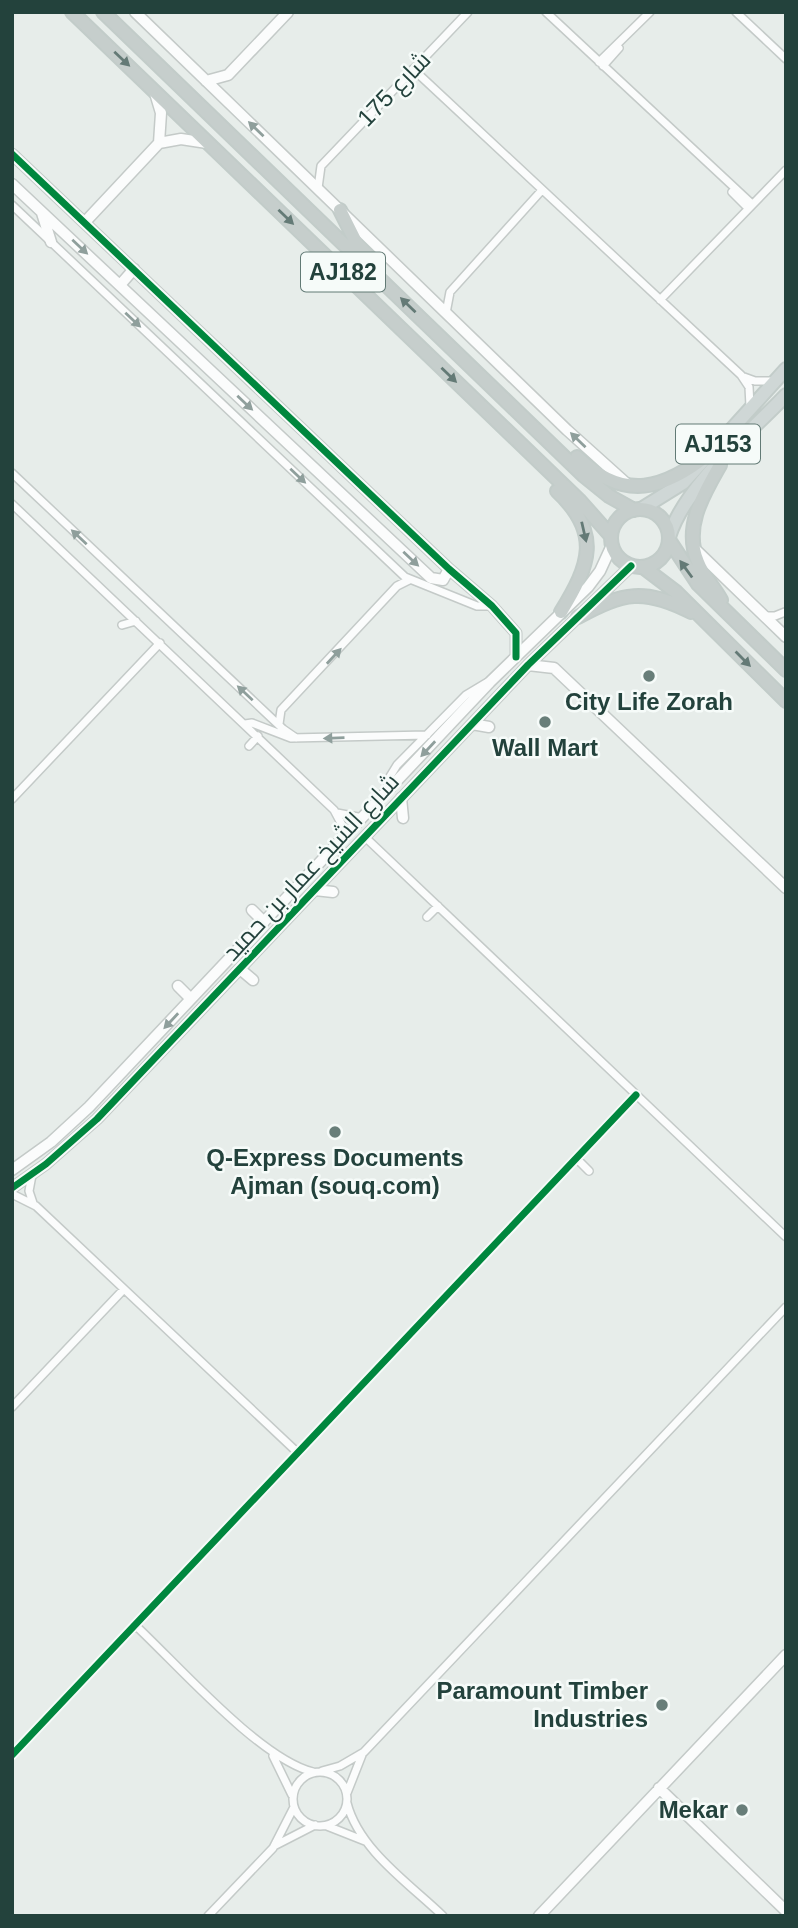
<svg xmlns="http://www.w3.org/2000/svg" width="798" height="1928" viewBox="0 0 798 1928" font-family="Arial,Cairo,sans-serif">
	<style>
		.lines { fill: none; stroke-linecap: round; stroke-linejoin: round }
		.minor-casing { stroke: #c4cac8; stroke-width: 10 }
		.tertiary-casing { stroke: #c4cac8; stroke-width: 13 }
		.primary-casing { stroke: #c2ccc9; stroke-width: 16 }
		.trunk-casing { stroke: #c2ccc9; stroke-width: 16 }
		.minor { stroke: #fbfcfc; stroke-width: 7 }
		.tertiary { stroke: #fbfcfc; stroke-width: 10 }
		.primary { stroke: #cfd7d6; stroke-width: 12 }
		.trunk { stroke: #c6cecc; stroke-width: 12 }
		.cycleway-casing { stroke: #f6fbf9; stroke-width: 11 }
		.cycleway { stroke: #00873e; stroke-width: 7 }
		.oneway { fill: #647a76 }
		.oneway2 { fill: #8f9f9c }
		.poi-dot { fill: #687e79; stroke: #f6fbf9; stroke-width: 2.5 }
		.labels { text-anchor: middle; stroke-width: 5; stroke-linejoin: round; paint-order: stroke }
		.shield { fill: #f6fbf9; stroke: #627a75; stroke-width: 2 }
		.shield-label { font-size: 23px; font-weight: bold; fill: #23423c }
		.street-label { font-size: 24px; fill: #23423c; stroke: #f6fbf9 }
		.poi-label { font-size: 24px; font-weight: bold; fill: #23423c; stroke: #f6fbf9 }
	</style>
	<rect width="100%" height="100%" fill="#e7edea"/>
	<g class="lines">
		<defs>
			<path id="minor" d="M546,12L752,204
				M736,12L786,59
				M599,62L650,12
				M603,66L619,48
				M413,69L741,375L749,387L750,406
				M318,188L321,166L468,12
				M732,192L748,208
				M12,205L405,577L477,606H492
				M660,300L786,170
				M446,313L450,292L542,190
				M744,377L755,381H773
				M12,473L283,729L296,738
				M12,504L334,810L342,825L341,839
				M764,616H775L785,612
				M122,625L136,621
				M245,724L252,723L291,738L427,735
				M279,724L281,710L397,586L409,580
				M249,746L258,736
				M387,793L389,778L397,765L466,695L486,683
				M12,799L160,643
				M337,813L363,818
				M365,837L786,1237
				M427,917L438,906
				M577,1159L589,1171
				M32,1175L29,1191L33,1203
				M12,1194L36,1206L298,1453
				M12,1407L124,1289
				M135,1625C178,1665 260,1759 313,1772
				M12,1755L636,1095
				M273,1756L292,1795
				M322,1771L340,1766L364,1752L786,1307
				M293 1799a27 27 0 1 1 54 0a27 27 0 1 1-54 0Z
				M347,1793L362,1755
				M347,1803C359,1850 410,1884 443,1916
				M327,1826L365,1841
				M276,1845L315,1825
				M208,1916L273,1848L294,1807"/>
			<path id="tertiary" d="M135,12L567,430L626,483
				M206,81L228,75L288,12
				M155,93L161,113L159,143
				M12,154L449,569L492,606L516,633V656
				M12,184L431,578L443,580L449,569
				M42,213L51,242
				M85,222L159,143L181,139L207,143
				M120,285L134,269
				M696,550L786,637
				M528,665L554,668L786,888
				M472,724L489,727
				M401,798L403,818
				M315,890L333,892
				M252,910L264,922
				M240,969L253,980
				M178,986L191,999
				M12,1170L51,1142L89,1107L490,682L588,587L600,571L612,545
				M12,1188L46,1164L97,1119L528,665L631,566
				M659,1788L786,1911
				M539,1916L786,1655"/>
			<path id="primary" d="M641,509L683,483L786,369
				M669,537C685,485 748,435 786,395"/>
			<path id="trunk" d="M72,12L580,501L611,536
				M103,12L583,475L609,496L634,510
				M340,210L357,244L375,263
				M577,457C624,502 665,490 711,452
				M720,465C703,495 683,527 698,562C703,576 714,587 721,600
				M557,491C602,533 590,565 561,612
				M611 538a29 29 0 1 1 58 0a29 29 0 1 1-58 0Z
				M669,540L698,584L786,670
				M643,567L676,592L786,701
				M578,617C624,592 644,588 691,612"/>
		</defs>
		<use href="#minor" class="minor-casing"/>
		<use href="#tertiary" class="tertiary-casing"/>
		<use href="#primary" class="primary-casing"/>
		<use href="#trunk" class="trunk-casing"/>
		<use href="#minor" class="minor"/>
		<use href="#tertiary" class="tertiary"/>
		<use href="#primary" class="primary"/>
		<use href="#trunk" class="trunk"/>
		<defs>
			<path id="cycleway" d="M12,154L449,569L492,606L516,633V657
				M12,1188L46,1164L97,1119L528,665L631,566
				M12,1755L636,1095"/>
		</defs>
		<use href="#cycleway" class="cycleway-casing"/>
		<use href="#cycleway" class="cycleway"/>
	</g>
	<defs><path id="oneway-solid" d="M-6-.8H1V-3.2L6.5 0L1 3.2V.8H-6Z" transform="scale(1.75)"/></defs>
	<g class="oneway">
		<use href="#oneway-solid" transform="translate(122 59) rotate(43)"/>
		<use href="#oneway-solid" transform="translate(286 217) rotate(44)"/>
		<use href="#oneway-solid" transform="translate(408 305) rotate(-136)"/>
		<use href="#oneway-solid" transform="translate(449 375) rotate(44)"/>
		<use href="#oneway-solid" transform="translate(584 532) rotate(77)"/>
		<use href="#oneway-solid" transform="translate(686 569) rotate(-126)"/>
		<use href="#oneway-solid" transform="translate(743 659) rotate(45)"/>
	</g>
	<g class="oneway2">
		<use href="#oneway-solid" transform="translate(256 129) rotate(-136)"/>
		<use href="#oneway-solid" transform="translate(80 247) rotate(43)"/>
		<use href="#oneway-solid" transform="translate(133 320) rotate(43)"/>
		<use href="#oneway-solid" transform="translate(245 403) rotate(43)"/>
		<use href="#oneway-solid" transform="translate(578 440) rotate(-136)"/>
		<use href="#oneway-solid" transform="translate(298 476) rotate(43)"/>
		<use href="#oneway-solid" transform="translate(79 537) rotate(-137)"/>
		<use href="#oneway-solid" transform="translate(411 559) rotate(43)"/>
		<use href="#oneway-solid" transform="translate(334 656) rotate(-47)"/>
		<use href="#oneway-solid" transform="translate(245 693) rotate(-137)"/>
		<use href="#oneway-solid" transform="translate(334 738) rotate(178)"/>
		<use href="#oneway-solid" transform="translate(428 749) rotate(133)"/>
		<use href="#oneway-solid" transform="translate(171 1021) rotate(133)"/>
	</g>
	<g class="poi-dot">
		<circle cx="649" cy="676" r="7"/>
		<circle cx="545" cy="722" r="7"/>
		<circle cx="335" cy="1132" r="7"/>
		<circle cx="662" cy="1705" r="7"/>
		<circle cx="742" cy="1810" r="7"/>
	</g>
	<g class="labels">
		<g class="shield">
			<rect x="301" y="252.5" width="84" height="39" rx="5"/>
			<rect x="676" y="424.5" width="84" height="39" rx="5"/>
		</g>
		<g class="shield-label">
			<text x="343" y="280">AJ182</text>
			<text x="718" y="452">AJ153</text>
		</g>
		<g class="street-label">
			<text transform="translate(394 89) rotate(-46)" y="8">شارع 175</text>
			<text transform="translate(311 867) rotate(-47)" y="8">شارع الشيخ عمار بن حميد</text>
		</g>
		<g class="poi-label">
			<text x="649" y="710">City Life Zorah</text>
			<text x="545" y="756">Wall Mart</text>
			<text x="335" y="1166">Q-Express Documents<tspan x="335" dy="28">Ajman (souq.com)</tspan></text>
			<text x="648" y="1699" text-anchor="end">Paramount Timber<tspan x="648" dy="28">Industries</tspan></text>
			<text x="728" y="1818" text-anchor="end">Mekar</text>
		</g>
	</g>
	<rect width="798" height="1928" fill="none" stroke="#23423c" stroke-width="28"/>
</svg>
